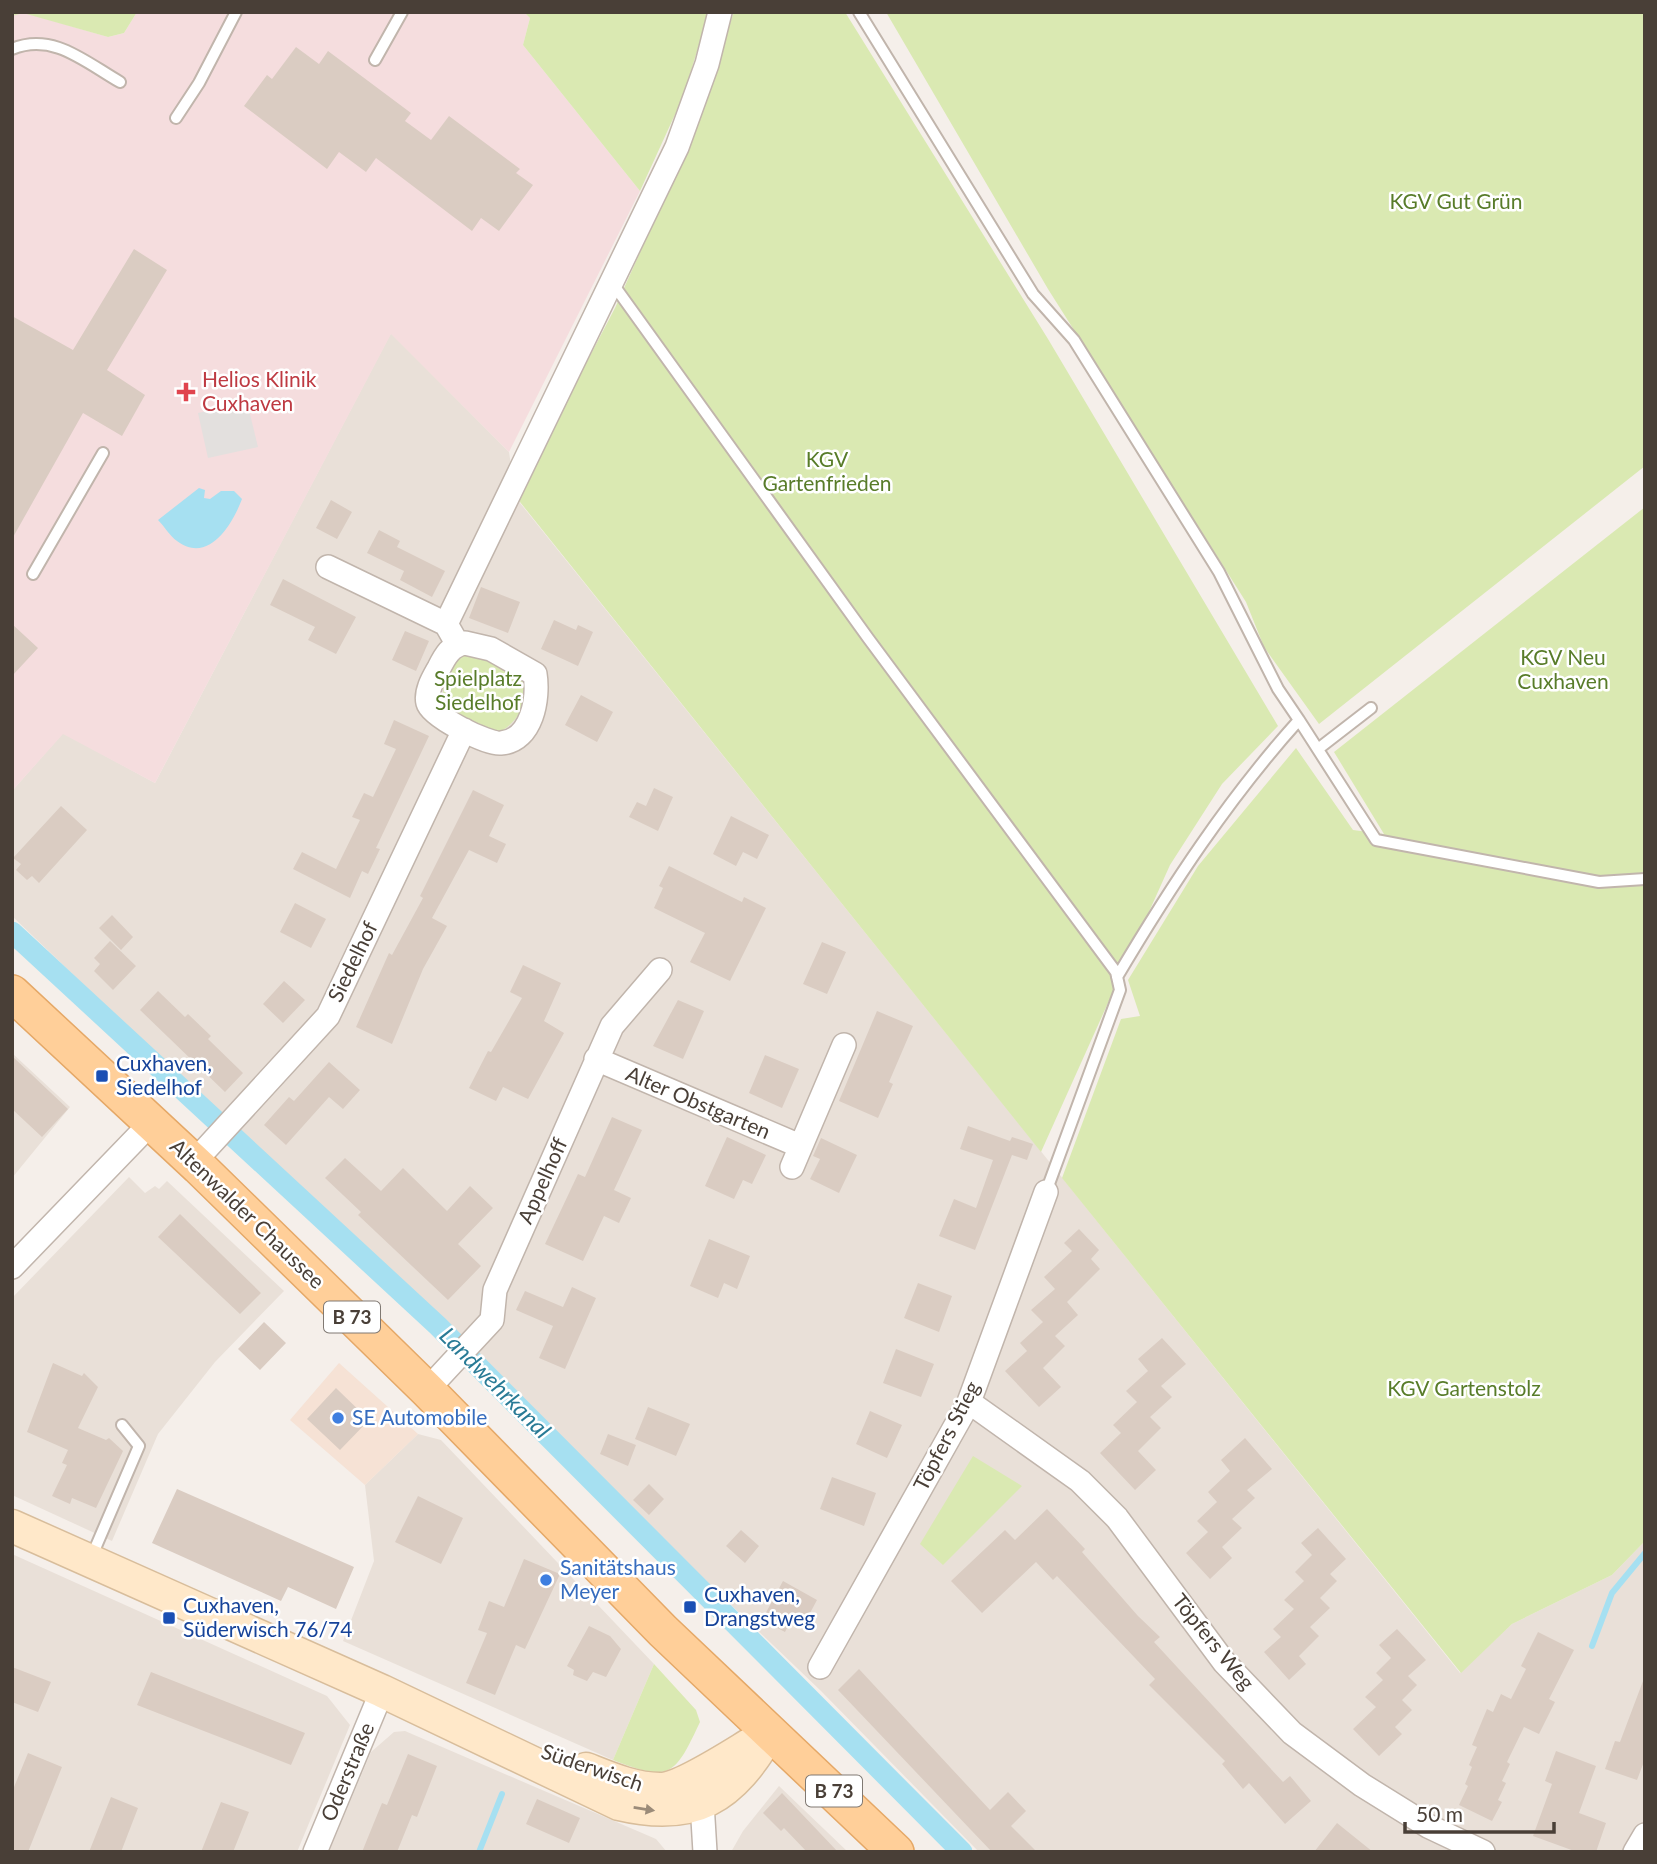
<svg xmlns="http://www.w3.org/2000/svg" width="1657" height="1864" viewBox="0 0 1657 1864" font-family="Lato,sans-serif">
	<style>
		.residential { fill: #e9e0d8 }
		.commercial { fill: #f6e2d5 }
		.medical { fill: #f5ddde }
		.green { fill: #dae9b2 }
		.parking { fill: #e3e0de }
		.water { fill: #a6e0f1 }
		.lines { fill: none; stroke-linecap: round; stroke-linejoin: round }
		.stream { stroke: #a6e0f1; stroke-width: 6 }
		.canal { stroke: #a6e0f1; stroke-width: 21 }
		.building { fill: #daccc2 }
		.lane-casing { stroke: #c1b5ac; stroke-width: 14 }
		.street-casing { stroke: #c1b5ac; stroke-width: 26 }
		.secondary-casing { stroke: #d8bd9b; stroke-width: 35 }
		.primary-casing { stroke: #e5a867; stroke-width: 38 }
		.lane { stroke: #fff; stroke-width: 10 }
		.street { stroke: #fff; stroke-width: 23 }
		.secondary { stroke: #ffe8c9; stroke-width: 32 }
		.primary { stroke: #ffcf99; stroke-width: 35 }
		.oneway { fill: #9b8b79 }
		.health-dot { fill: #e0444e; stroke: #fff; stroke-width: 2.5 }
		.transit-dot { fill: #1a4fb4; stroke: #fff; stroke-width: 2.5 }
		.shop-dot { fill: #3f7fe0; stroke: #fff; stroke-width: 2.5 }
		.labels { text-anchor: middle; stroke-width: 5; stroke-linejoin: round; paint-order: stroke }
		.shield { fill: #fff; stroke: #807973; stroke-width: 2 }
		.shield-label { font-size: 19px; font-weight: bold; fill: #493f37 }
		.park-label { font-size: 21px; fill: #587c29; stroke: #fff }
		.health-label { font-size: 21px; fill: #be3a42; stroke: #fff; text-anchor: start }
		.street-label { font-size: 21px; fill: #493f37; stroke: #fff }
		.transit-label { font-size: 21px; fill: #164399; stroke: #fff; text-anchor: start }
		.shop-label { font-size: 21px; fill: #366cbe; stroke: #fff; text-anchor: start }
		.water-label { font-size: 23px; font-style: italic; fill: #297b96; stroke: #fff }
	</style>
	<rect width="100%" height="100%" fill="#f5efea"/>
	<path class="residential" d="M391,333L509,452L516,498L1460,1673L1512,1624L1612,1575L1645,1541V1852H979L821,1691L12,916V791L63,733L155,783Z
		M12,1053L70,1107L12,1178Z
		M129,1177L145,1193L155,1186L159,1189L167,1181L284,1291L215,1362L158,1434L112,1541L12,1495V1298Z
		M418,1434L441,1440L654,1664L613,1760L343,1641L374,1561L365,1485Z
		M12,1554L327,1696L350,1725L297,1852H12Z
		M405,1731L656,1839L667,1852H329L371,1752L394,1732Z
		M779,1786L848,1852H731L743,1831Z"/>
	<path class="commercial" d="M339,1363L418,1434L365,1485L290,1420Z"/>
	<path class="medical" d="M22,12L108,37L124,33L137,12H524L530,18L523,45L640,191L509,452L391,334L155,783L63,734L12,791V16Z"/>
	<path class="green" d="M12,12H137L124,33L108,37L23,13L12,16Z
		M524,12H709L683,97L640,191L523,45L530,18Z
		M734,12H845L1048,339L1278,726L1222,784L1170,865L1041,1152L516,497L615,308L687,148Z
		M886,12H1645V466L1319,724L1264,647L1246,602L1048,289Z
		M1645,507V1541L1612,1575L1512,1624L1461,1673L1062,1178L1121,1019L1140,1016L1128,980L1198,866L1296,748L1353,830L1384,834L1334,752Z
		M465,653C489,656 518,669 531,690C522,711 515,725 494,735L444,706C440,684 448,667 465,653Z
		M973,1456L1022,1486L943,1565L920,1544Z
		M654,1664L696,1710L700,1722C675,1775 671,1783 613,1760Z"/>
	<path class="parking" d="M247,402L258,447L208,458L198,413Z"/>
	<path class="water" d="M199,488L205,490L204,498L210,499L221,491H234L242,499C233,523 209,565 177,541C170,536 164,526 158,520Z"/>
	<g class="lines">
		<path class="stream" d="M1592,1646L1612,1593L1645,1553
			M479,1852L502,1794"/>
		<path class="canal" d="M12,932L438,1326L962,1852"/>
	</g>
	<path class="building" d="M296,47L319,64L328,51L411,113L405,121L431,140L449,116L520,169L516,173L533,185L499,231L481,218L472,231L376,158L366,172L339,152L327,169L244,106L267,75L272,79Z
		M134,249L167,270L107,370L145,395L122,436L83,413L12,539V316L73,350Z
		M331,500L352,512L337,539L316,528Z
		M379,530L400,541L397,547L445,571L432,597L400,580L404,571L367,553Z
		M283,579L356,617L336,654L308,640L315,627L270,605Z
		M481,587L520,602L508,633L469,618Z
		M554,620L576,630L578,625L593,632L578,666L541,649Z
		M12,624L38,648L12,676Z
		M405,631L429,641L416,671L392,660Z
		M581,695L613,712L597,742L565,725Z
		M394,720L429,736L376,848L380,849L368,874L362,871L350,898L293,869L302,852L336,869L360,820L352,817L364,793L373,797L396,749L384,744Z
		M654,788L673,797L658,831L629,817L637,802L646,806Z
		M473,790L504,805L489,836L506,844L497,863L469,850L432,918L447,926L423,969L392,1044L356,1027L389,953L392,955L423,898L420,896Z
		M61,806L87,830L39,883L32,876L27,880L16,870L21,864L13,858Z
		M731,816L769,835L757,859L743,852L736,866L713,854Z
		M669,866L742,902L744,897L766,908L730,981L690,962L705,933L654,908L663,888L659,886Z
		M295,903L326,919L311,948L280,932Z
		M112,915L133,937L121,950L99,928Z
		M110,941L136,966L113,990L94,971L100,964L94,958Z
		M822,942L846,952L827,994L803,984Z
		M523,965L561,983L544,1021L564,1033L528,1099L503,1087L496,1101L469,1088L488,1051L491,1052L522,998L510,992Z
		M284,981L305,1000L283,1023L263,1004Z
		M158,991L185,1017L188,1014L211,1036L208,1039L243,1073L225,1092L140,1010Z
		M678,1000L704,1011L683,1059L653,1046Z
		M877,1011L913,1026L889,1082L893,1084L878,1118L839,1101Z
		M765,1055L799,1069L782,1108L749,1093Z
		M12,1056L68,1109L42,1137L12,1109Z
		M329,1062L360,1090L343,1109L329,1097L286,1145L264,1125L289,1097L294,1101Z
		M612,1117L642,1130L614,1190L631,1198L619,1223L604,1216L583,1261L545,1244L578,1174L585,1177Z
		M968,1126L1010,1141L1012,1137L1033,1144L1027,1160L1012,1155L975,1250L939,1236L954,1199L976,1208L993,1160L960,1149Z
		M727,1137L766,1155L752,1184L743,1180L734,1199L705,1186Z
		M821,1138L857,1155L839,1193L810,1179L820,1159L813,1156Z
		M345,1158L381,1191L403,1168L447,1211L470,1186L493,1208L458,1244L481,1266L448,1300L358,1215L361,1212L325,1178Z
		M180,1214L261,1293L240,1314L158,1237Z
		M1079,1229L1099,1250L1091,1259L1100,1269L1067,1302L1078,1315L1055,1336L1065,1346L1043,1368L1061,1387L1039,1407L1005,1371L1027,1351L1020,1343L1043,1322L1031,1310L1055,1289L1044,1277L1072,1251L1064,1243Z
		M709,1239L750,1256L737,1289L724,1283L718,1298L690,1286Z
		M918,1283L952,1296L939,1332L904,1318Z
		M572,1287L596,1298L565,1369L539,1358L553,1326L516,1310L525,1291L563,1307Z
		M264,1322L286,1343L260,1370L238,1349Z
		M1162,1338L1186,1364L1161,1386L1172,1397L1150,1417L1161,1428L1138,1451L1156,1470L1135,1490L1100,1453L1121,1433L1113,1425L1137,1402L1126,1391L1148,1371L1138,1359Z
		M896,1349L934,1364L921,1397L883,1383Z
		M53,1363L82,1376L84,1373L98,1387L78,1428L106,1440L109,1438L123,1451L96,1508L72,1498L70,1504L52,1496L67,1465L62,1463L68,1450L27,1432Z
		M336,1388L369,1420L340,1450L307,1419Z
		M648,1407L690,1424L676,1456L635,1439Z
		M870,1411L902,1425L887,1458L856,1444Z
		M608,1434L636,1445L628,1466L600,1454Z
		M1245,1438L1272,1469L1247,1490L1255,1498L1232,1519L1242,1528L1222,1547L1232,1558L1210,1579L1186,1553L1208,1532L1197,1521L1217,1502L1208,1492L1230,1471L1221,1460Z
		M832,1477L876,1493L864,1526L820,1509Z
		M649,1484L664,1499L649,1515L633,1500Z
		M177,1489L354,1567L336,1609L288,1587L281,1601L152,1543Z
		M418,1496L463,1518L441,1564L395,1542Z
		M1047,1509L1085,1549L1082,1552L1138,1616L1160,1637L1154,1642L1283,1782L1290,1776L1311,1801L1285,1824L1249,1783L1243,1789L1222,1764L1225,1761L1149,1685L1155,1679L1057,1576L1053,1580L1036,1562L982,1613L951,1581L1005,1530L1015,1540Z
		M1318,1528L1346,1559L1330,1574L1337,1581L1320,1598L1330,1608L1310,1627L1319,1636L1299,1656L1306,1664L1289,1680L1264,1652L1281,1637L1273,1629L1294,1609L1284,1600L1304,1581L1295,1572L1312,1555L1301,1543Z
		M741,1530L759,1546L745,1563L726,1546Z
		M524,1559L560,1574L525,1649L516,1645L495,1695L466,1683L487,1633L478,1630L489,1601L504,1607Z
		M783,1581L817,1600L802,1628L790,1622L785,1632L762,1620Z
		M589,1626L610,1636L621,1649L606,1677L593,1672L587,1681L573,1675L574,1670L567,1666Z
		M1397,1629L1426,1660L1408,1676L1417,1685L1402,1700L1412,1710L1395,1727L1402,1734L1379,1756L1353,1729L1376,1707L1365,1697L1383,1680L1376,1673L1391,1658L1379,1645Z
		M1538,1632L1574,1650L1549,1699L1555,1702L1539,1734L1524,1727L1507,1762L1510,1764L1502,1781L1506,1783L1498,1800L1502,1802L1492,1821L1459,1805L1468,1786L1465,1784L1472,1767L1469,1765L1477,1747L1472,1745L1487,1709L1493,1712L1501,1694L1511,1699L1526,1669L1521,1666Z
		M12,1667L51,1682L38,1712L12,1702Z
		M859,1669L990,1810L1008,1792L1026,1811L1011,1826L1037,1852H992L971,1830L838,1690Z
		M151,1672L305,1733L291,1765L137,1705Z
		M1643,1681L1645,1759L1637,1780L1605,1769L1615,1741L1620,1742Z
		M1556,1751L1596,1766L1579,1813L1606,1823L1596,1852H1577L1533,1836L1552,1784L1545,1781Z
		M28,1753L62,1767L28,1852H12V1792Z
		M408,1754L437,1766L417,1817L412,1815L397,1852H362L382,1803L387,1805Z
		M782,1793L800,1812L838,1852H807L784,1828L781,1831L763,1813Z
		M111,1797L138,1808L121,1852H89Z
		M537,1799L580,1818L569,1843L526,1824Z
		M221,1802L249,1812L233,1852H201Z
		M1337,1823L1373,1852H1314Z"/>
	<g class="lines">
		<defs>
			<path id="lane" d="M859,12L1033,294L1074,340L1219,572L1278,689L1299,720C1228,799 1171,886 1117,977
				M12,49C53,32 85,62 120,82
				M375,60L402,12
				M176,118L199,83L236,12
				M613,284L868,638L1116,972L1120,990L1046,1192
				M33,574L103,453
				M1299,720L1376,840L1599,882L1645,879
				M1318,749L1371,708
				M91,1558L139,1446L122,1425"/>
			<path id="street" d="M328,567L446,624L454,638
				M446,624L677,147L707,64L720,12
				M465,643L491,649L535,674C539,698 532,741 501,743C488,745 431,716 428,703C425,691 434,677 439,668C445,656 451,645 465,643Z
				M596,1059L800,1146
				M194,1162L328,1016L464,730
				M792,1167L844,1045
				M12,1267L151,1123
				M427,1390L492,1320L495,1290L612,1026L660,970
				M969,1402L1080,1481L1117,1518L1224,1662L1292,1733L1362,1785L1428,1826L1483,1852
				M820,1667L969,1402L1046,1192
				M694,1791L702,1803L705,1852
				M315,1852L382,1691
				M1635,1852L1645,1835"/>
			<path id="secondary" d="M12,1526L382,1691L619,1804C695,1822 732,1798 770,1732
				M586,1769C609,1778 634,1789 660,1789C684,1789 742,1748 766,1735"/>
			<path id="primary" d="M12,993L199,1167L427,1390L663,1631L896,1852"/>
		</defs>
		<use href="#lane" class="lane-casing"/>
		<use href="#street" class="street-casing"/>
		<use href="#secondary" class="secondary-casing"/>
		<use href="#primary" class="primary-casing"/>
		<use href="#lane" class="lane"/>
		<use href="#street" class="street"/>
		<use href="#secondary" class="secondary"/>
		<use href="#primary" class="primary"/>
	</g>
	<defs><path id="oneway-solid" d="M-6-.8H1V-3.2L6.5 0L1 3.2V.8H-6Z" transform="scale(1.75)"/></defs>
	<use class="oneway" href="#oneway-solid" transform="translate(644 1809) rotate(9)"/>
	<path class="health-dot" d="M182.5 381.5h7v7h7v7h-7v7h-7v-7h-7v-7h7z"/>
	<g class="transit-dot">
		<rect x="95" y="1069" width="14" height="14" rx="3.5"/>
		<rect x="683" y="1600" width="14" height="14" rx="3.5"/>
		<rect x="162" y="1611" width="14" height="14" rx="3.5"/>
	</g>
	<g class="shop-dot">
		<circle cx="338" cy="1418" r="7"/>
		<circle cx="546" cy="1580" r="7"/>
	</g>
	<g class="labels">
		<g class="shield">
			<rect x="324" y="1301.5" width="56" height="31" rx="5"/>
			<rect x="806" y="1775.5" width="56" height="31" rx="5"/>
		</g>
		<g class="shield-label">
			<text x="352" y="1324">B 73</text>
			<text x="834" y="1798">B 73</text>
		</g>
		<g class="park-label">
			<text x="1456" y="209">KGV Gut Grün</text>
			<text x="827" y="467">KGV<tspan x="827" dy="24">Gartenfrieden</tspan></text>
			<text x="1563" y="665">KGV Neu<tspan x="1563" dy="24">Cuxhaven</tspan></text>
			<text x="478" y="686">Spielplatz<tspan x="478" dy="24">Siedelhof</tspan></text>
			<text x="1464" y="1396">KGV Gartenstolz</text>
		</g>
		<g class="health-label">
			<text x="202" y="387">Helios Klinik<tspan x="202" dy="24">Cuxhaven</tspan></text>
		</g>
		<g class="street-label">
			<text transform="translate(353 962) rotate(-64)" y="7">Siedelhof</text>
			<text transform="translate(698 1103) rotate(23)" y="7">Alter Obstgarten</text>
			<text transform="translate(543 1181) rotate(-66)" y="7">Appelhoff</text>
			<text transform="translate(247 1214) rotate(44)" y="7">Altenwalder Chaussee</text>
			<text transform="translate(947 1436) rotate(-63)" y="7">Töpfers Stieg</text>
			<text transform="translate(1213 1642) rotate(51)" y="7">Töpfers Weg</text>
			<text transform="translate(592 1768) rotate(19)" y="7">Süderwisch</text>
			<text transform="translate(348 1772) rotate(-67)" y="7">Oderstraße</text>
		</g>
		<g class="transit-label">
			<text x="116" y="1071">Cuxhaven,<tspan x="116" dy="24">Siedelhof</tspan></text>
			<text x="704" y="1602">Cuxhaven,<tspan x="704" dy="24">Drangstweg</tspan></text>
			<text x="183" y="1613">Cuxhaven,<tspan x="183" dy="24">Süderwisch 76/74</tspan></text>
		</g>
		<g class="shop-label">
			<text x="352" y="1425">SE Automobile</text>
			<text x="560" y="1575">Sanitätshaus<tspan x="560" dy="24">Meyer</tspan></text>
		</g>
		<g class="water-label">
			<text transform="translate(495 1383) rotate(45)" y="8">Landwehrkanal</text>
		</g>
	</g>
	<rect width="1657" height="1864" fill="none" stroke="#493f37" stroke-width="28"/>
	<path d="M1405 1822v10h149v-10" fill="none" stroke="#493f37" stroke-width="3.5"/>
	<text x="1416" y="1822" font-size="21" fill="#493f37" stroke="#ffffff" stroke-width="5" paint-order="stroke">50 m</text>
</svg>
